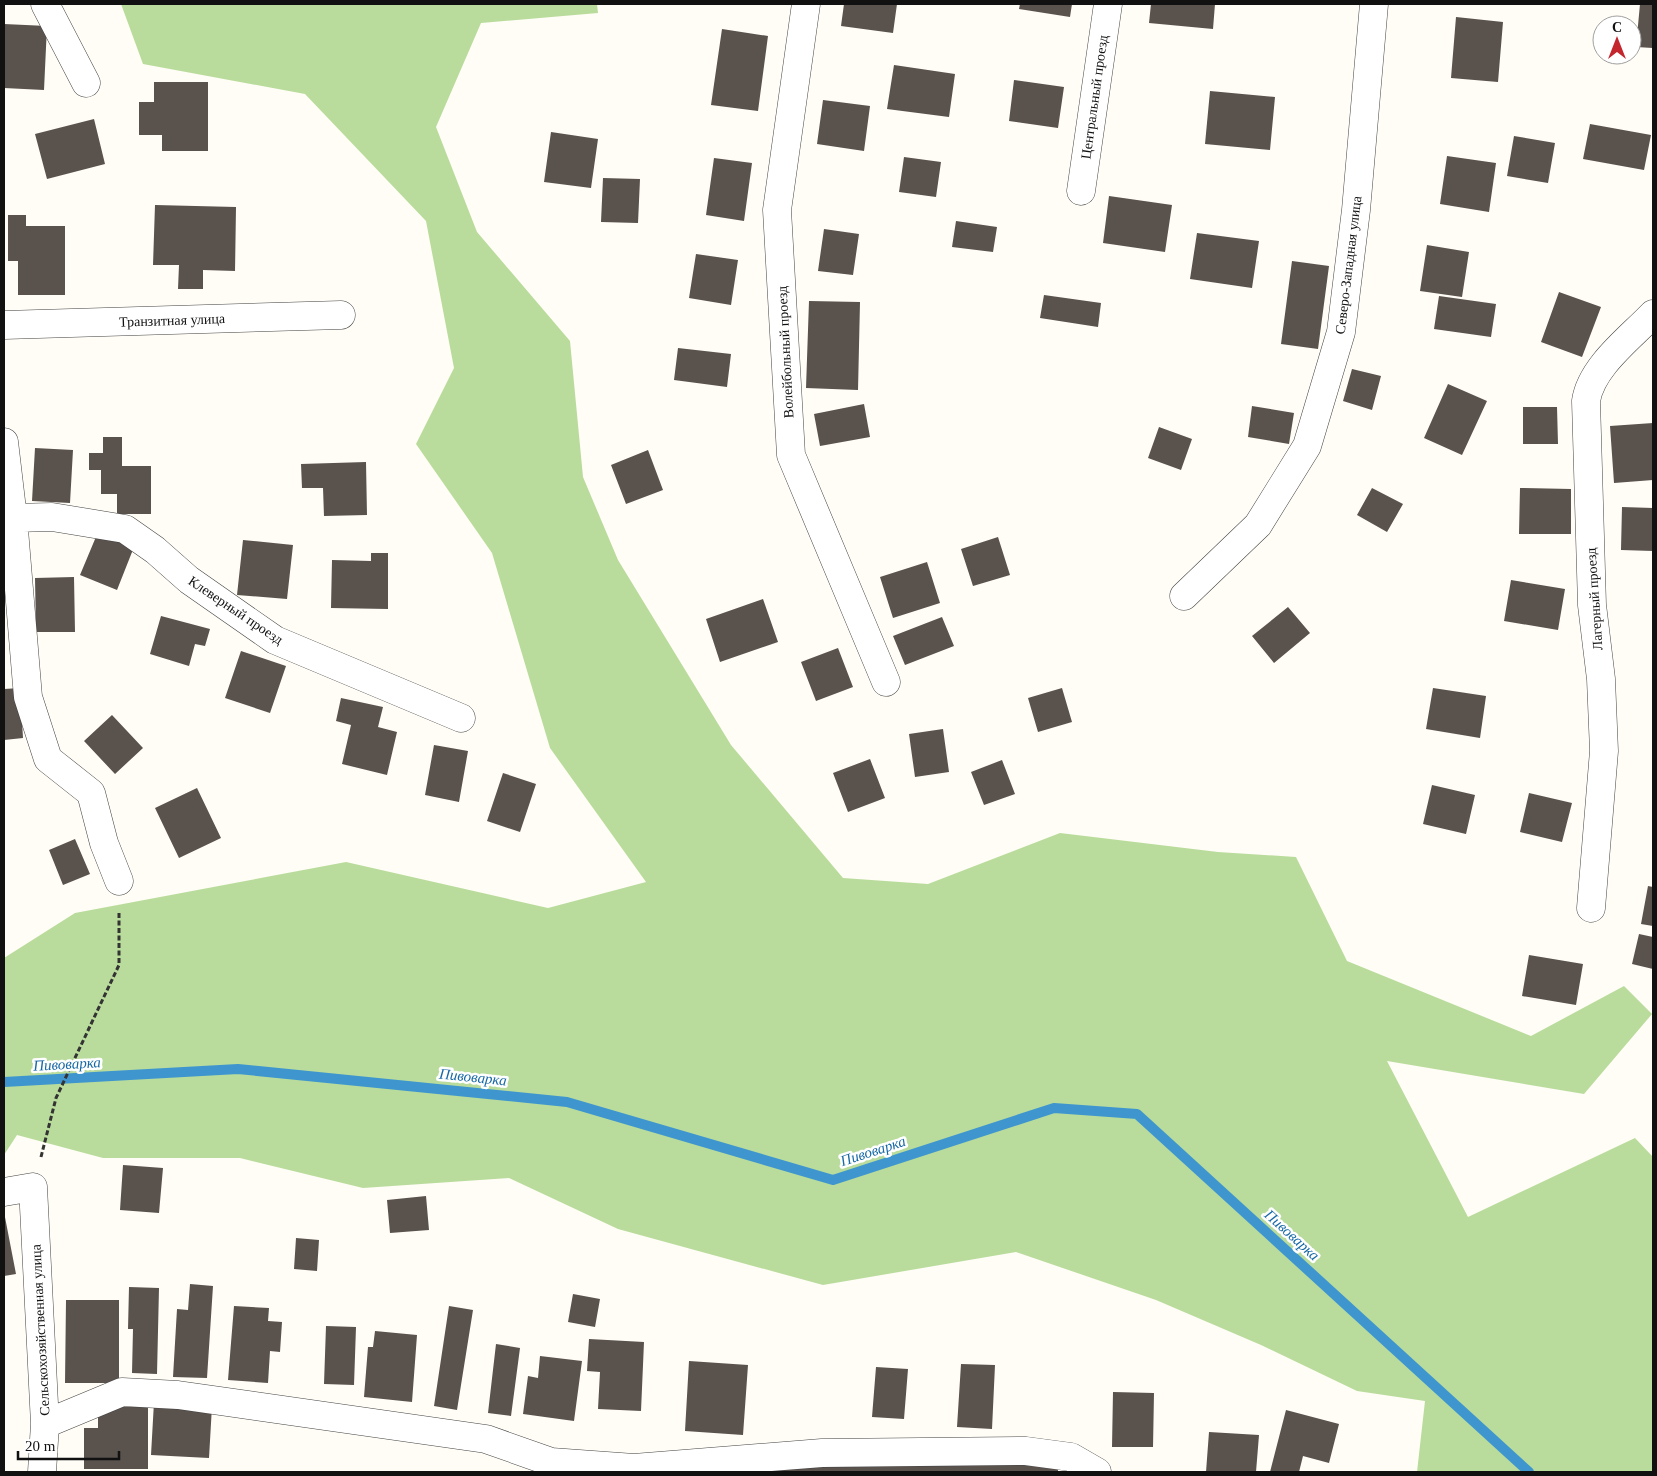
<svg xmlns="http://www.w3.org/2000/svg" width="1657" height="1476" viewBox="0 0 1657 1476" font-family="'Times New Roman',serif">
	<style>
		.forest { fill: #b9dc9c }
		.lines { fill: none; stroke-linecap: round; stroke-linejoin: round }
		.stream { stroke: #3f96cf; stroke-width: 10 }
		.building { fill: #5a524d }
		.minor-casing { stroke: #444; stroke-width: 29 }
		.path { stroke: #333; stroke-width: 3; stroke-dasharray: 5 2.5; stroke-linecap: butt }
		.minor { stroke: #fff; stroke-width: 28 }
		.labels { text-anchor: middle; stroke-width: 5; stroke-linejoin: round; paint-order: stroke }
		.street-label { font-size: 14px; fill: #111; stroke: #fff }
		.water-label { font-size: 15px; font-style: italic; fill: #1768a6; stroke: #fff }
	</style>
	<rect width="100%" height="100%" fill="#fffdf5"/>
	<path class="forest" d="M121,4H597L598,13L481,23L436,127L477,232L570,341L583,477L618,560L731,745L843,878L928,884L1060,833L1218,852L1296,857L1347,961L1531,1036L1624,986L1652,1014L1584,1094L1387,1061L1468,1217L1635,1138L1653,1157V1472H1417L1425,1401L1357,1391L1261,1345L1156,1300L1016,1252L823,1285L618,1229L509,1178L363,1188L240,1158H103L17,1135L4,1155V958L75,913L346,862L548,908L646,882L550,748L492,553L416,444L454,368L426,221L305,94L143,64Z"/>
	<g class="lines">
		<path class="stream" d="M4,1082L238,1069L567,1102L833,1180L1054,1108L1137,1114L1529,1472"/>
	</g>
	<path class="building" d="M844,4H897L893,33L841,26Z
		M1020,4H1072L1070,17L1019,9Z
		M1151,4H1215L1213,29L1149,23Z
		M1640,4H1653V48L1636,47Z
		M1456,17L1503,22L1498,82L1451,78Z
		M4,24L47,26L44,90L4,88Z
		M722,29L768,36L758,111L711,105Z
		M894,65L955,74L949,117L887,109Z
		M1014,80L1064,87L1058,128L1009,121Z
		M154,82H208V151H162V135H139V102H154Z
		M1210,91L1275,97L1270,150L1205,144Z
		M823,100L870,106L864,151L817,144Z
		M94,119L105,164L47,179L35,134Z
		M1590,124L1651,135L1644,170L1583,159Z
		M551,132L598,139L591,188L544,182Z
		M1514,136L1555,143L1548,183L1507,176Z
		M1447,156L1496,163L1489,212L1440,204Z
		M904,157L941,162L936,197L899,192Z
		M714,158L752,163L744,221L706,215Z
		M603,178L640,179L638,223L601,222Z
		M1109,196L1172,205L1165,252L1103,243Z
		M155,205L236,207L235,271L203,270V289H178L179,265H153Z
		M8,215H26V226H65V295H18V261H8Z
		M956,221L997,227L993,252L952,247Z
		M824,229L859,234L853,275L818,271Z
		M1197,233L1259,241L1252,288L1190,279Z
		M1427,245L1469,252L1462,297L1420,291Z
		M696,254L738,260L731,305L689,298Z
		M1292,261L1329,266L1318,349L1281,344Z
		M1559,292L1601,307L1582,357L1541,342Z
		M1044,295L1101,303L1098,327L1040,318Z
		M1439,296L1496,304L1491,337L1434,329Z
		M809,301L860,302L858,390L806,388Z
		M678,348L731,354L727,387L674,380Z
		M1352,369L1381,376L1372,410L1343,401Z
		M1448,384L1487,401L1462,455L1424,438Z
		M864,404L870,437L820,446L814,414Z
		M1252,406L1294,413L1289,444L1248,437Z
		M1523,407H1557L1558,444H1523Z
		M1653,423V480L1614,483L1610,426Z
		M1159,427L1192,439L1181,470L1148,458Z
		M103,437H122V466H151V514H117V494H101V470H89V453H103Z
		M35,448L73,450L70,503L32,501Z
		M648,450L663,490L626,504L611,465Z
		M366,462L367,515L324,516L323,488H302L301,464Z
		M1372,488L1403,504L1387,532L1357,515Z
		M1520,488L1571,489V534H1519Z
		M1622,507L1653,508V551L1621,550Z
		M98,532L134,547L117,590L80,575Z
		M998,537L1010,575L973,586L961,549Z
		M243,540L293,545L287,599L237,595Z
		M371,553H388V609L331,608L332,560L371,561Z
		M927,562L940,603L893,618L880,577Z
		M74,577L75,632H36L35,578Z
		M1511,580L1565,589L1558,630L1504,621Z
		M763,599L778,642L720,662L706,619Z
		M1288,607L1310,633L1274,663L1252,636Z
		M161,616L210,629L205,646L195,644L189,666L150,654Z
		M942,617L954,646L905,665L893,636Z
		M838,648L853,687L816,701L801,662Z
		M241,651L286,666L270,713L225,698Z
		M20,688L23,738L4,740V689Z
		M1062,688L1072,722L1038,732L1028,698Z
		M1433,688L1486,696L1480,738L1426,729Z
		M341,698L383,707L378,727L397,732L387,775L342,764L351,725L336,721Z
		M112,715L143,748L115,774L84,741Z
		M943,729L949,772L915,777L909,734Z
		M434,745L468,751L459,802L425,795Z
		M870,759L885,798L848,812L833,773Z
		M1002,760L1015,794L984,805L971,772Z
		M503,773L536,784L520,832L487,821Z
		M1432,785L1475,795L1466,834L1423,824Z
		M197,788L221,838L179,858L155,808Z
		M1529,793L1572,803L1562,842L1520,832Z
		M75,839L90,874L63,885L49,850Z
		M1648,886L1653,887V926L1641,924Z
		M1639,934L1653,937V969L1632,964Z
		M1529,955L1583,964L1576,1005L1522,996Z
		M123,1165L163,1168L159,1213L120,1210Z
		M426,1196L429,1230L390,1233L387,1200Z
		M4,1212L16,1274L4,1276Z
		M296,1238L319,1240L317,1271L294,1269Z
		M190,1284L213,1286L207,1378L173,1377L177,1309L188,1310Z
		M129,1287L159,1288L157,1374L132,1373L133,1329H128Z
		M573,1294L600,1299L595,1327L568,1322Z
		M66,1300H119V1383H65Z
		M234,1306L269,1308L268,1321L282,1322L280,1352L270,1351L268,1383L228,1380Z
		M449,1306L473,1310L457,1410L434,1406Z
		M326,1326L356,1327L354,1385L324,1384Z
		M375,1331L417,1335L412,1402L364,1397L368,1347H373Z
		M589,1339L644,1342L641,1411L598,1409L600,1372L587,1371Z
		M496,1344L520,1348L511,1416L488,1413Z
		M540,1356L582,1361L574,1421L523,1414L528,1376L538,1378Z
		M689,1361L748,1365L743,1435L685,1431Z
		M961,1364L995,1365L992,1429L957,1427Z
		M876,1367L908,1369L904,1419L872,1417Z
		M1113,1392L1154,1393L1153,1447H1112Z
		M154,1402L212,1406L209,1458L151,1455Z
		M98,1407H148V1469H84V1428H98Z
		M1286,1410L1339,1424L1329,1463L1303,1456L1299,1472H1270Z
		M1209,1432L1259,1435L1256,1472H1206Z
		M1058,1461V1472H744V1465Z"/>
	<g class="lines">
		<defs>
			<path id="minor" d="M45,4L86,83
				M806,4L777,210L791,455L886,682
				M1081,191L1108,4
				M4,325L341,315
				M4,442L13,518L28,697L48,759L91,793L104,843L119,881
				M13,518L52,517L125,529L155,550L189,580L275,640L461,718
				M1184,596L1258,525L1307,446L1341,332L1356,210L1374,4
				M1591,908L1604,751L1601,679L1592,605L1586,401C1591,367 1630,338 1653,314
				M4,1192L33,1187L45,1424L42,1472
				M45,1424L122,1392L178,1395L486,1439L551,1462L634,1468L822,1453L1026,1451L1071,1457L1097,1472"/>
		</defs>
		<use href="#minor" class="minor-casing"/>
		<path class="path" d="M41,1157L56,1098L119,965V912"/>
		<use href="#minor" class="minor"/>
	</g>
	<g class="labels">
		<g class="street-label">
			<text transform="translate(1094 97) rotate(-82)" y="5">Центральный проезд</text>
			<text transform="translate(1348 265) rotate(-83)" y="5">Северо-Западная улица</text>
			<text transform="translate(172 320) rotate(-2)" y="5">Транзитная улица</text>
			<text transform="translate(785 352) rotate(-93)" y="5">Волейбольный проезд</text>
			<text transform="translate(1594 599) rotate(-94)" y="5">Лагерный проезд</text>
			<text transform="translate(236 610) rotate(34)" y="5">Клеверный проезд</text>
			<text transform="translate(40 1330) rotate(-93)" y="5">Сельскохозяйственная улица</text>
		</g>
		<g class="water-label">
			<text transform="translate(67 1064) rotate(-3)" y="5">Пивоварка</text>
			<text transform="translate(473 1077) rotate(6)" y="5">Пивоварка</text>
			<text transform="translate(873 1151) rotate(-18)" y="5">Пивоварка</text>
			<text transform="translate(1292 1235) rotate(42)" y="5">Пивоварка</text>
		</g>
	</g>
	<rect width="1657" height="1476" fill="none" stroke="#111111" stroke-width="10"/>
	<g transform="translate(1617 40)"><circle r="24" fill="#ffffff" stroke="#a0a0a0"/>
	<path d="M0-4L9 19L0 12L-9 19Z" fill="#c4262e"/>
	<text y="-8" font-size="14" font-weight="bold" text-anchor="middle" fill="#111111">С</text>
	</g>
	<path d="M18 1451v8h101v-8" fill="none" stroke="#111111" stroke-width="2.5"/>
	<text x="25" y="1451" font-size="15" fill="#111111" stroke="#ffffff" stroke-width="4" paint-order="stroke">20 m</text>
</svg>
